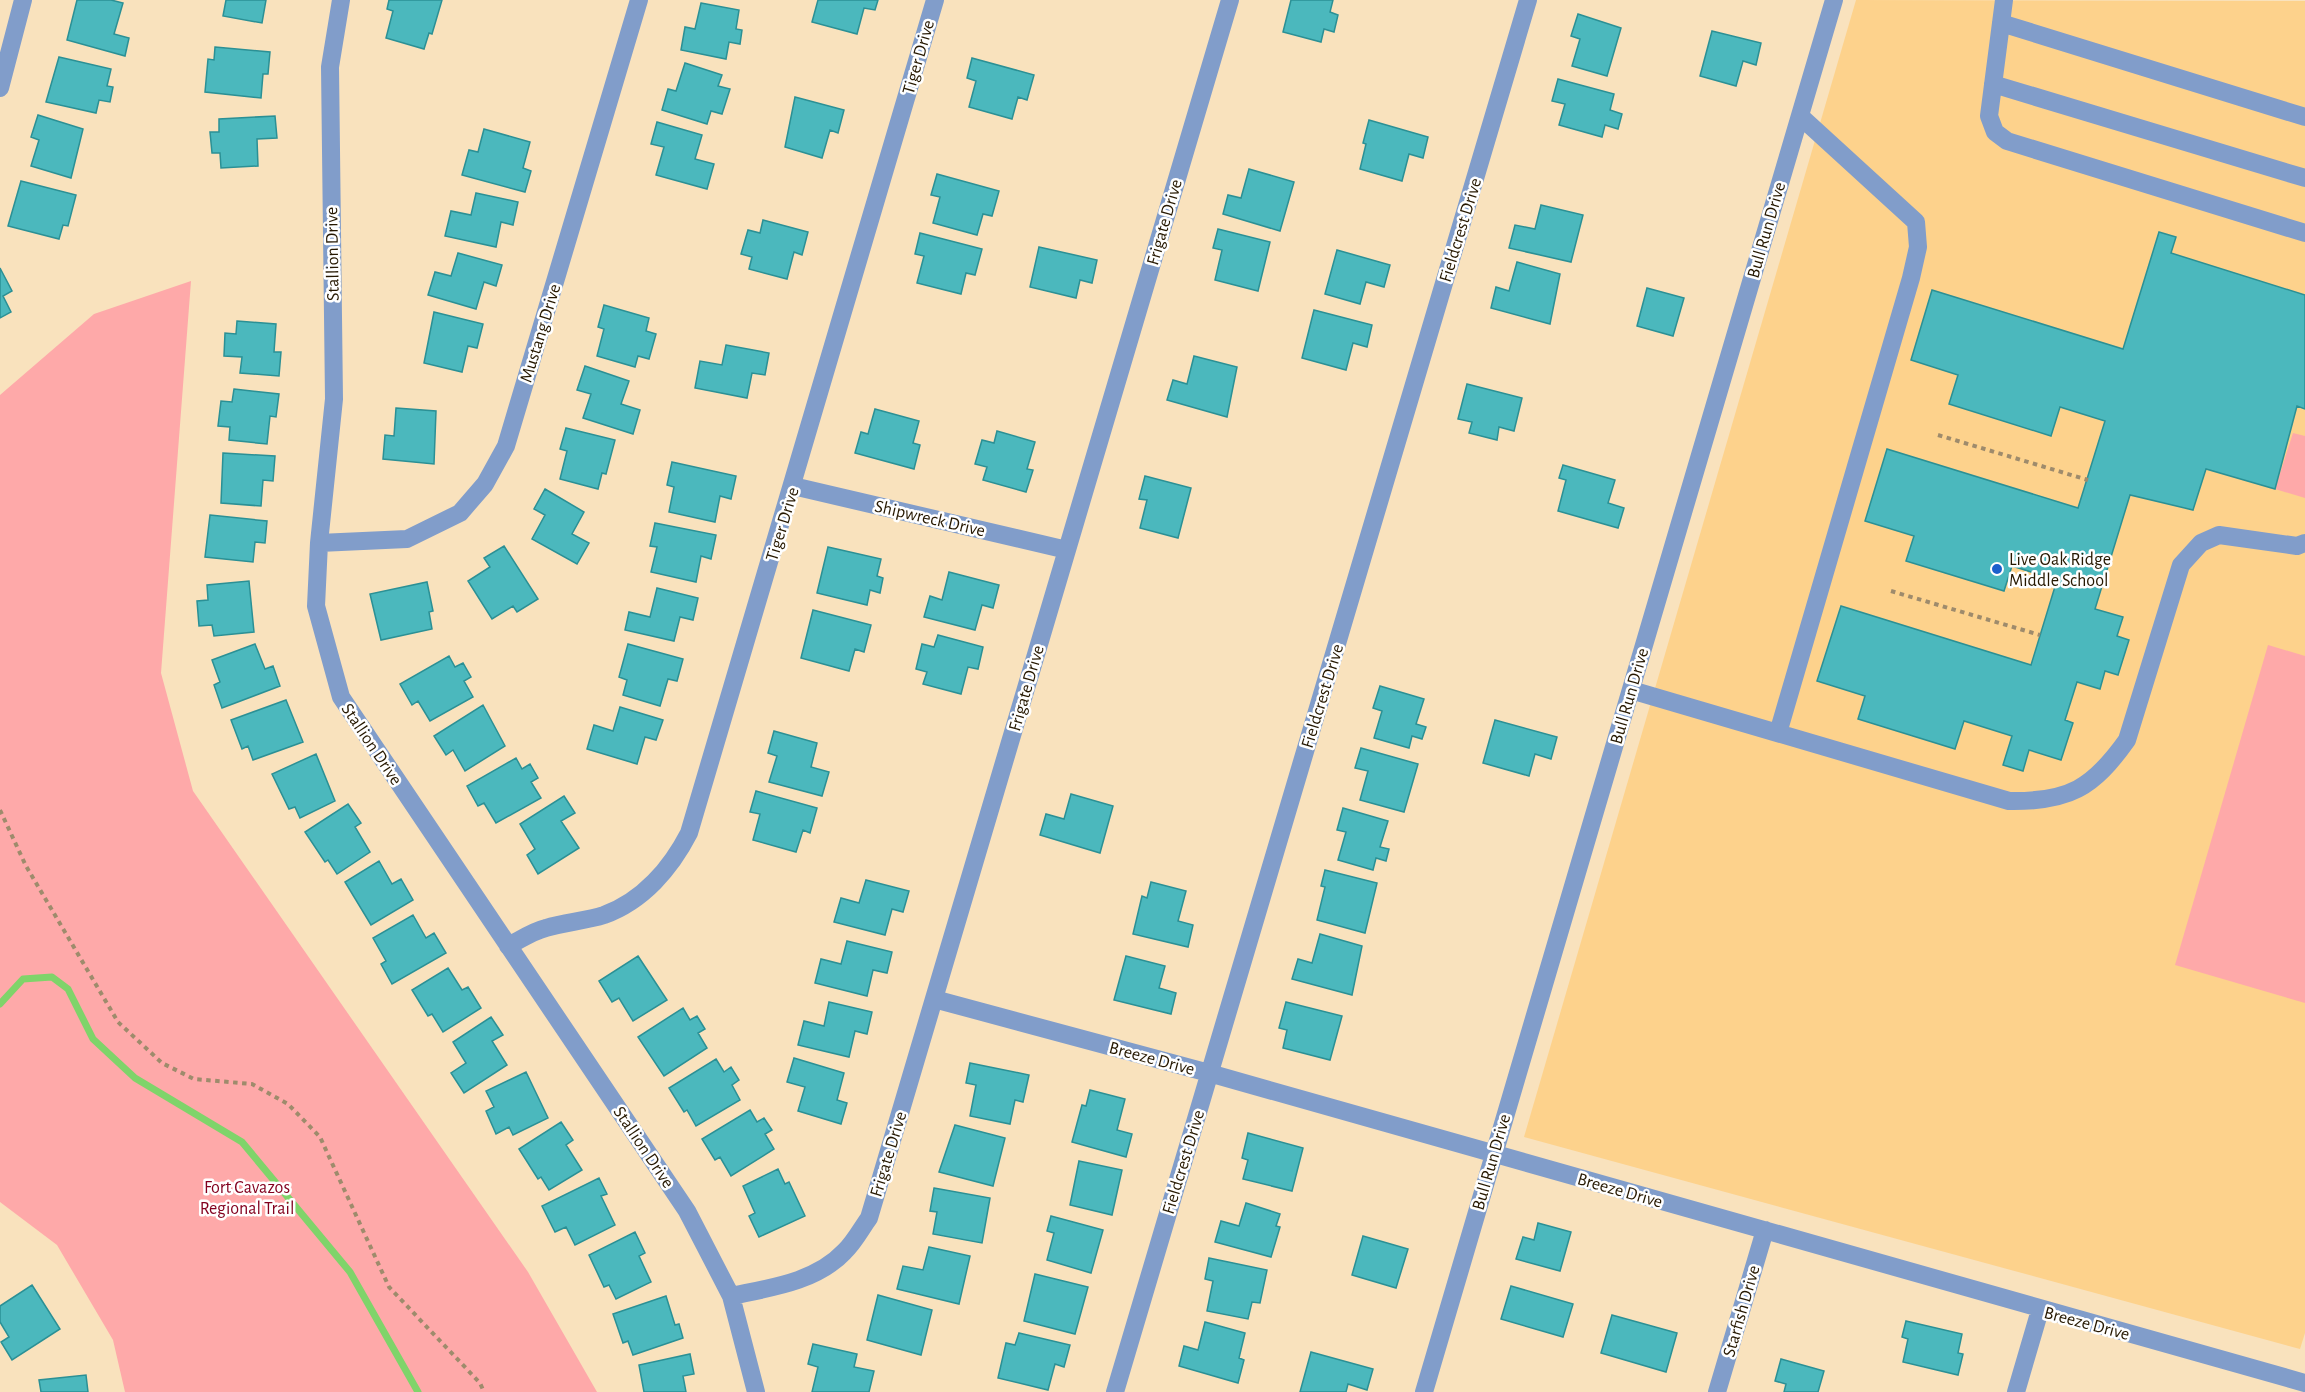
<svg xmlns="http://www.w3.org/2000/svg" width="2305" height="1392" viewBox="0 0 2305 1392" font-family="'Alegreya Sans',sans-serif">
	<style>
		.built { fill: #fdd28c }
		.green { fill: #fea9a9 }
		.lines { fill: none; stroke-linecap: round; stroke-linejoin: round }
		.stream { stroke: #7fd46a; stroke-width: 7 }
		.building { fill: #4bb8bd; stroke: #2b9095; stroke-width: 1.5 }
		.path { stroke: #9e8b6c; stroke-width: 4; stroke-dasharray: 4.5 4.5; stroke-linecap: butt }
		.minor { stroke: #819dca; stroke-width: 18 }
		.poi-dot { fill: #1a60cc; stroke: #fff; stroke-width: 2 }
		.labels { text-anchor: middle; stroke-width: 5; stroke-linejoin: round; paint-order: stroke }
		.street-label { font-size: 18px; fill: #261801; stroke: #fff }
		.poi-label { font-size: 18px; fill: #261801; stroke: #fff; text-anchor: start }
		.park-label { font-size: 18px; fill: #82001e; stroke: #fff }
	</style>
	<rect width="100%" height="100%" fill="#f9e2bd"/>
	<path class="built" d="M1856,0L2305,1V1333L2300,1349L1524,1137Z"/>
	<path class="green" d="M191,281L161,673L193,791L528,1272L597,1392H125L113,1340L57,1245L0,1202V395L94,314Z
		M2293,433L2305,436V498L2275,489Z
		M2268,645L2305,656V1003L2175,965Z"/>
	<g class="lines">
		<path class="stream" d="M0,1004L23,979L52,977L68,989L93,1039L135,1078L242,1142L350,1272L418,1392"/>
	</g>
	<path class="building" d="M77,0H111L123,3L114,34L129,38L125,56L67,40Z
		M226,0H266L262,23L223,16Z
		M389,0H442L432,34L429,33L424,49L386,38L393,11L387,9Z
		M818,0H878L875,10L864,8L857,34L812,22Z
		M1291,0H1333L1330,12L1338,15L1334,32L1324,29L1321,42L1283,32Z
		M701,3L739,10L736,29L742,30L740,44L729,42L726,59L681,50L685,27L695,29Z
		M1578,14L1621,28L1607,76L1572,66L1580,39L1571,36Z
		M1712,31L1761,43L1756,65L1743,61L1736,86L1700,76Z
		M215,47L270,52L268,74H263L261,98L205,92L208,59L214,60Z
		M59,57L111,69L107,86L113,87L110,102L99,100L96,113L46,102Z
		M972,58L1034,75L1027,100L1018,97L1012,119L969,107L976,81L967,78Z
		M685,63L722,75L718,86L730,89L722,114L711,111L707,124L662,110L668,89L676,91Z
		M1558,79L1614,94L1610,110L1622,114L1618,129L1605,125L1602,137L1559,125L1565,104L1552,101Z
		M795,97L844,110L838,133L830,130L822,158L785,147Z
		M38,115L83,129L71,178L31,166L39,140L31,137Z
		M275,116L277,138L257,139L258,166L221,168L220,153H212L210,132H219V119Z
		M1369,120L1428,137L1423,158L1409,154L1402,181L1360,169L1366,144L1363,143Z
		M657,122L702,135L695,159L714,164L707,189L656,175L664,147L651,144Z
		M484,129L530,142L523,168L531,171L525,192L462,175L469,150L478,152Z
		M1249,169L1294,182L1280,231L1223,214L1228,195L1241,198Z
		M937,174L999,191L992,216L983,214L977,235L933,223L940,197L931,195Z
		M21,181L76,195L68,226L63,225L59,239L8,226Z
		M476,193L518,202L513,225L501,222L496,247L445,236L451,211L471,215Z
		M1541,205L1583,215L1571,262L1509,248L1515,225L1535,229Z
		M763,220L808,232L802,255L794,252L787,279L749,269L752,257L741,254L748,230L760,233Z
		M1218,229L1270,242L1258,291L1215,280L1222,250L1213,248Z
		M2159,232L2176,237L2171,253L2305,295V409L2297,406L2275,489L2206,469L2193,510L2130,495L2095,609L2123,617L2117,636L2129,640L2118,675L2105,671L2100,689L2077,682L2065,720L2073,723L2061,760L2029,750L2023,771L2003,765L2012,736L1964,721L1955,749L1858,719L1865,696L1817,681L1841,606L2031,665L2057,580L2012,566L2004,591L1906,561L1914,536L1865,521L1887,449L2078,508L2105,421L2060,407L2051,436L1949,404L1958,375L1911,360L1932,290L2123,349Z
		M920,233L982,249L975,275L966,273L961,294L917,283L924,256L915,254Z
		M1039,247L1097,260L1092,283L1080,280L1076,298L1030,287Z
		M1337,250L1390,265L1384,287L1366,282L1360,304L1325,294Z
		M458,253L502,265L496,286L484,282L476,309L428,295L435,272L451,276Z
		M1517,262L1560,274L1550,324L1491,308L1496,287L1509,291Z
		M0,268L12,291L3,296L11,312L0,318Z
		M1647,288L1684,298L1673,336L1637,326Z
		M604,305L649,318L646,331L656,334L649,359L638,356L635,367L597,356L604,329L598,327Z
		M1314,310L1372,325L1367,347L1353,343L1346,370L1302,358Z
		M434,312L483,324L477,348L468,346L462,372L424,363Z
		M237,321L276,324L274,352H281L279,376L240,373L242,357L224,356L225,333L236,334Z
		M726,345L769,353L765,375L752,373L747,398L695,388L700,361L722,365Z
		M1194,356L1237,367L1227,417L1167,400L1173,380L1187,384Z
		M585,366L629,381L621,404L640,410L633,434L583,418L591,394L577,390Z
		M1467,384L1522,398L1514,431L1499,427L1497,440L1469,433L1472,422L1458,419Z
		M234,389L279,394L276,417L270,416L267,444L229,440L230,427L218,426L221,401L232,402Z
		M396,408L436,411L434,464L383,459L385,435L394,436Z
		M875,409L919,421L913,443L920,445L914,469L855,453L861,432L868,434Z
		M566,428L615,440L606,474L602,473L598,489L560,479L567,451L560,449Z
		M997,431L1035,442L1027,469L1033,470L1026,492L983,480L987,467L975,464L982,440L994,443Z
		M223,453L275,456L273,481L263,480L261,506L221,503Z
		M672,462L736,476L731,499L720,496L715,522L669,512L674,487L667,485Z
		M1563,465L1615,480L1608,503L1624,508L1618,528L1558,511L1566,480L1559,478Z
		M1145,476L1191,488L1178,538L1140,528L1147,500L1139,499Z
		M545,489L584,512L572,534L589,543L577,564L532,539L545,515L534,509Z
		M210,515L267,521L265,543L255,542L253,562L205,557Z
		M655,523L716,535L711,559L701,556L696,582L651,572L657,547L650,546Z
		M504,546L538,599L517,612L513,606L492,619L468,581L490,567L484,558Z
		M828,547L881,559L877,576L883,578L880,593L870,590L867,605L817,593Z
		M949,572L999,585L993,608L982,605L975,630L924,617L930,596L942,600Z
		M249,581L254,632L214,636L212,625L199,626L197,601L208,600L207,585Z
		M427,582L433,611L429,612L432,629L381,640L370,594Z
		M657,588L698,598L693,620L680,617L674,641L625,630L629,612L650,617Z
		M813,610L871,625L864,652L855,649L849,671L801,658Z
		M938,635L983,647L978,669L968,667L961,694L923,684L927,672L916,669L922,644L934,647Z
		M255,644L265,669L273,666L280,686L222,708L214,685L220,682L212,660Z
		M628,644L683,659L677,681L668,679L660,706L623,695L627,680L619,677Z
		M449,656L455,667L463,663L471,677L464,681L473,697L430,721L418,701L412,705L400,684Z
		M1380,686L1424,699L1416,724L1426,727L1422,739L1412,736L1409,748L1374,738L1382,711L1373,708Z
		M286,700L303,742L253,760L248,746L242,749L231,720Z
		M483,705L505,746L465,771L453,750L446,755L434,736Z
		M620,707L663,720L656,740L645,737L637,764L587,749L594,725L613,731Z
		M1495,720L1557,737L1551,759L1535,754L1529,776L1483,763Z
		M774,731L817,743L811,767L829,772L822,796L769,782L777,756L768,753Z
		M1361,748L1418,764L1404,812L1360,800L1368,771L1355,768Z
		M316,754L335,801L300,818L295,807L289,809L272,774Z
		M516,758L522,769L530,764L538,778L531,782L541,798L496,823L484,803L478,806L467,786Z
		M756,791L817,808L810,833L803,830L796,852L753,840L760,814L750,812Z
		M1071,794L1113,806L1100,853L1040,835L1046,814L1064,819Z
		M564,796L575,813L561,821L579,848L538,874L527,855L535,849L520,824Z
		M348,804L361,823L355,827L370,852L337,874L328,860L325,862L305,832Z
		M1343,808L1388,821L1380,847L1389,849L1386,861L1376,858L1373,870L1338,860L1346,832L1337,830Z
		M379,861L392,884L401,879L413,900L371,925L345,882Z
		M1325,870L1377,883L1365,933L1317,920L1325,887L1321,886Z
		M866,880L909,891L903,912L892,909L885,935L834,922L841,898L859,903Z
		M1151,882L1186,891L1178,921L1193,925L1188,947L1133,934L1142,896L1147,898Z
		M413,915L426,938L434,933L446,953L392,984L381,964L386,961L373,938Z
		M1320,934L1362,946L1352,995L1292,979L1298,959L1312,963Z
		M847,941L892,952L887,973L873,970L867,996L815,983L821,959L841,964Z
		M638,956L667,1000L633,1021L619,998L612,1002L599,981Z
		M1126,956L1165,966L1159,988L1176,993L1171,1014L1114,1000Z
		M448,968L462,990L468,987L481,1008L443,1032L432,1014L428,1016L412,990Z
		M829,1002L872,1012L867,1034L855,1031L849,1057L798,1045L804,1021L824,1026Z
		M1286,1002L1342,1016L1330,1060L1283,1048L1287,1030L1279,1028Z
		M683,1008L690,1020L697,1016L705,1029L698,1033L707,1048L664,1076L638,1037Z
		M491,1017L503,1035L492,1041L507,1065L464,1093L451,1073L466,1063L453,1042Z
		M794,1058L844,1073L837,1100L847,1103L841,1124L798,1111L805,1087L787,1082Z
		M716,1059L724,1072L731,1067L739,1080L732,1085L740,1100L696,1126L687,1110L684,1112L669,1088Z
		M970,1063L1029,1075L1023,1102L1015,1100L1010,1124L970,1116L976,1085L966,1083Z
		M526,1072L548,1118L513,1135L509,1127L496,1134L486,1111L494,1107L486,1091Z
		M1090,1090L1125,1099L1117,1130L1132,1134L1126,1157L1072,1142L1082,1105L1086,1106Z
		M750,1110L757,1122L764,1118L772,1130L765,1134L774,1149L731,1176L720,1157L715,1160L702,1139Z
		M561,1122L573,1140L566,1145L582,1170L549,1190L541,1177L538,1179L519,1149Z
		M955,1125L1005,1138L993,1186L939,1172Z
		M1248,1133L1303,1148L1292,1191L1243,1179L1248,1160L1242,1158Z
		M1079,1161L1122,1170L1112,1215L1070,1205Z
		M778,1169L785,1184L789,1182L805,1216L759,1237L749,1216L755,1213L743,1186Z
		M599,1178L607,1194L601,1196L615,1225L575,1245L566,1227L555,1232L542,1206Z
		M934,1188L990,1198L982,1243L933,1234L937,1212L930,1211Z
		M1246,1203L1280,1214L1276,1226L1280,1227L1271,1257L1215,1242L1221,1221L1239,1226Z
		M1051,1216L1103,1230L1091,1273L1047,1260L1054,1233L1047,1231Z
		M1538,1223L1571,1232L1560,1271L1516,1259L1523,1237L1534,1240Z
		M635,1232L645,1253L639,1256L651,1282L616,1299L609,1285L604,1287L589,1255Z
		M1363,1236L1408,1249L1396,1288L1352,1275Z
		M929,1247L970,1256L959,1304L897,1289L903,1266L923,1270Z
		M1209,1258L1267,1270L1260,1303L1252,1302L1248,1319L1207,1311L1213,1281L1205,1279Z
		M1035,1274L1088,1287L1075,1334L1024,1321Z
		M32,1285L60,1329L12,1360L1,1342L9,1337L0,1322V1306Z
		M1511,1286L1573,1304L1563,1337L1501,1319Z
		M878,1295L932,1310L921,1355L867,1340Z
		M666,1296L675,1325L679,1324L683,1338L633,1355L628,1341L623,1343L613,1314Z
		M1612,1315L1677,1333L1666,1372L1601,1353Z
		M1906,1321L1962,1334L1958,1353L1963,1354L1958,1375L1903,1362L1908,1339L1902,1337Z
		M1205,1322L1245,1333L1239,1358L1244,1360L1238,1383L1179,1366L1184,1346L1198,1350Z
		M1019,1333L1070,1345L1064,1367L1055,1364L1048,1390L998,1378L1006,1343L1015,1345Z
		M813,1344L857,1354L854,1367L874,1371L869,1392H812L818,1367L808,1364Z
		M1311,1352L1373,1369L1367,1390L1348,1384L1346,1392H1300Z
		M690,1354L694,1374L683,1376L686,1392H644L639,1365Z
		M1781,1359L1824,1371L1818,1392H1784L1786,1384L1775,1381Z
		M86,1375L88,1392H41L39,1380Z"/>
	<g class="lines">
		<path class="path" d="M1938,435L2088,480
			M1891,591L2040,635
			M0,810L26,866L118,1022L162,1063L194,1079L252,1084L288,1104L320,1137L389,1287L480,1383L484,1392"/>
		<path class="minor" d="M341,0L330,67L334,399L319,543L316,606L341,697L687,1211L731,1296L756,1392
			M2004,0L1989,116L1995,132L2007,141L2305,233
			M2001,23L2305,117
			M1993,84L2305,178
			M0,88L23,0
			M793,486L1067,550
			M319,543L407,539L460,513L485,484L506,446L639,0
			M1631,690L2009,801C2069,802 2093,788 2127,740L2181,565L2201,543L2219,535L2297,546L2305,543
			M1778,733L1911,278L1918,247L1916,222L1800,116
			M508,946C520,940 533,931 546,928C565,922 586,921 604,915C643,901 671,868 689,833L935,0
			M934,999L1209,1073L2305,1383
			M731,1296C769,1288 816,1282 844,1252C854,1243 861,1229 869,1218L1230,0
			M1115,1392L1528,0
			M1424,1392L1834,0
			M1717,1392L1765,1230
			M2016,1392L2040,1310"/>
	</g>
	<circle class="poi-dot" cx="1997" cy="569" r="6"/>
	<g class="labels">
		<g class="street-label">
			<text transform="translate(918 57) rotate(-74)" y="6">Tiger Drive</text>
			<text transform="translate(1164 222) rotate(-74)" y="6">Frigate Drive</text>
			<text transform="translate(1460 230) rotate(-73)" y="6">Fieldcrest Drive</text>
			<text transform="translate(1766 230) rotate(-74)" y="6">Bull Run Drive</text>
			<text transform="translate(332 254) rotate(-91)" y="6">Stallion Drive</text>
			<text transform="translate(540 333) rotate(-73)" y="6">Mustang Drive</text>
			<text transform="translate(930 518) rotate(13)" y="6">Shipwreck Drive</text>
			<text transform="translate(782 524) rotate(-73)" y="6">Tiger Drive</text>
			<text transform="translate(1026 688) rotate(-74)" y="6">Frigate Drive</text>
			<text transform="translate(1322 696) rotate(-73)" y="6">Fieldcrest Drive</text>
			<text transform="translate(1629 696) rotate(-74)" y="6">Bull Run Drive</text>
			<text transform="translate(372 744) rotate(56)" y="6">Stallion Drive</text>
			<text transform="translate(1152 1058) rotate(15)" y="6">Breeze Drive</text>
			<text transform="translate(644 1147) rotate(56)" y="6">Stallion Drive</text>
			<text transform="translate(888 1154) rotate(-73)" y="6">Frigate Drive</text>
			<text transform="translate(1183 1162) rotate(-73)" y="6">Fieldcrest Drive</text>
			<text transform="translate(1491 1162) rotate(-74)" y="6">Bull Run Drive</text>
			<text transform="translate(1620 1190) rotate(16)" y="6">Breeze Drive</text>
			<text transform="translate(1741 1311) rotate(-74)" y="6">Starfish Drive</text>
			<text transform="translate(2087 1323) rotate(15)" y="6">Breeze Drive</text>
		</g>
		<g class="poi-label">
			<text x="2009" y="565">Live Oak Ridge<tspan x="2009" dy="21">Middle School</tspan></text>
		</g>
		<g class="park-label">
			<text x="247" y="1193">Fort Cavazos<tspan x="247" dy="21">Regional Trail</tspan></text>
		</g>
	</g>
</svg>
